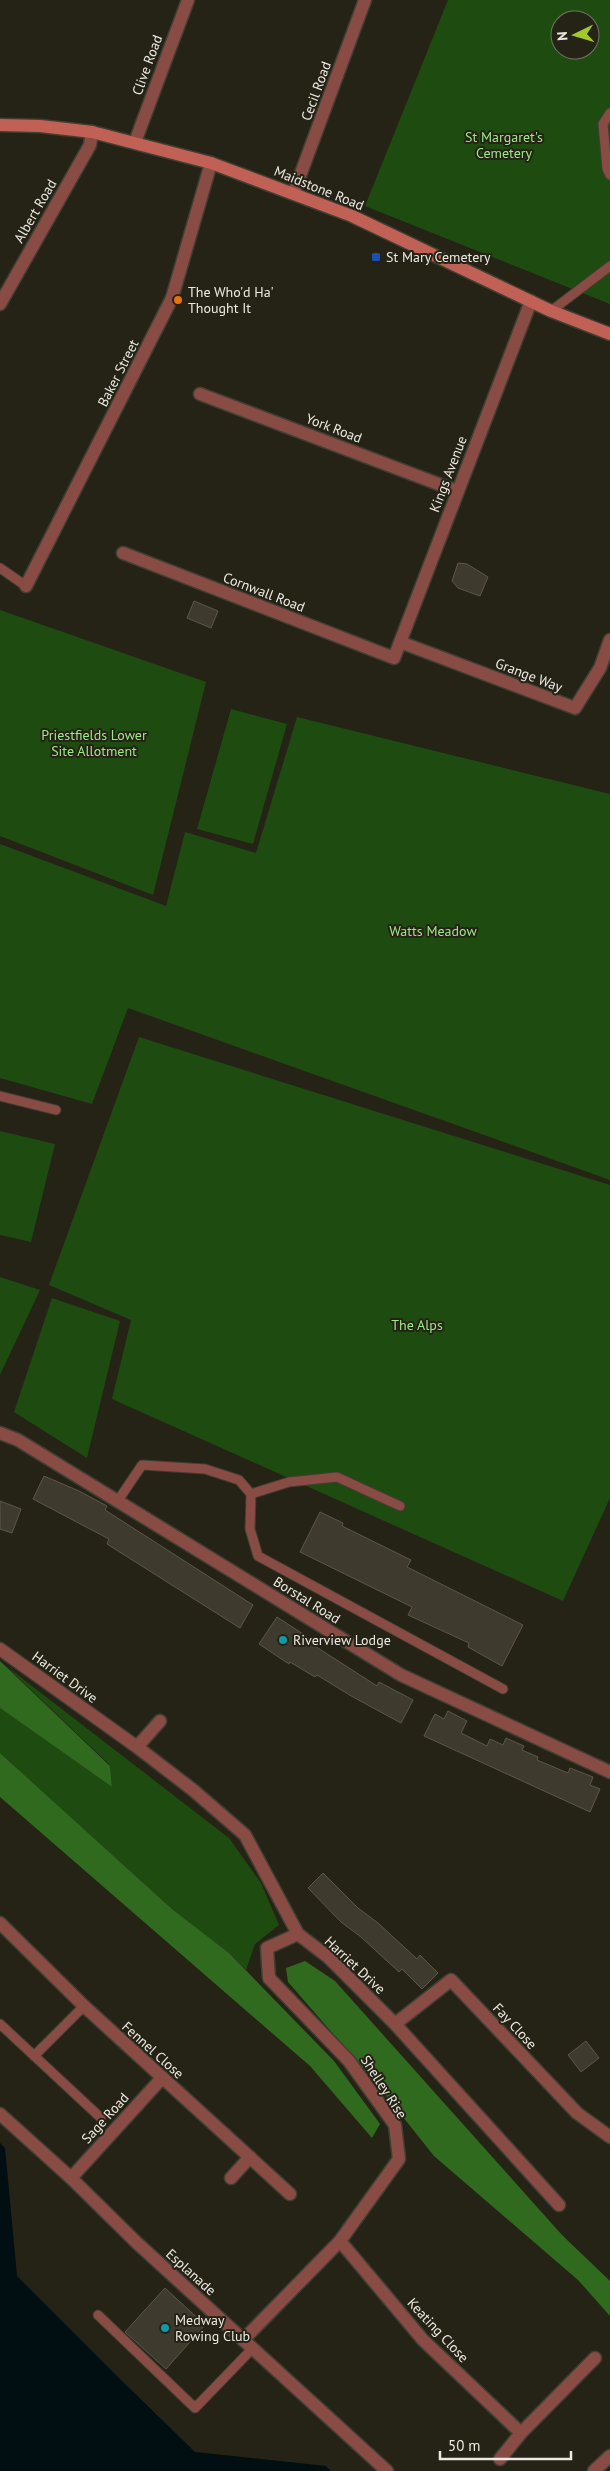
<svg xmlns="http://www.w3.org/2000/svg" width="610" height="2471" viewBox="0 0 610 2471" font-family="'PT Sans',sans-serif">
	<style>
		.green { fill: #1e4c10; fill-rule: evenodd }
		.forest { fill: #306a1f }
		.water { fill: #010e12 }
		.building { fill: #3e3b2e; stroke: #5b584b }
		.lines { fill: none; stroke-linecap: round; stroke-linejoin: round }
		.service-casing { stroke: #413e32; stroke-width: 11 }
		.minor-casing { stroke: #413e32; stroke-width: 15 }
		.tertiary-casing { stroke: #413e32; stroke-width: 15 }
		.secondary-casing { stroke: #413e32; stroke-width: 15 }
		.service { stroke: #884c45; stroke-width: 9 }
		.minor { stroke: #884c45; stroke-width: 12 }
		.tertiary { stroke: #884c45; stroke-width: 12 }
		.secondary { stroke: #c16156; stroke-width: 12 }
		.transit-dot { fill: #1a4fb4; stroke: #252216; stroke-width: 2 }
		.food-dot { fill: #e8710a; stroke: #252216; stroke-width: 2 }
		.culture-dot { fill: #0f9aa8; stroke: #252216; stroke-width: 2 }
		.labels { text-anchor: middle; stroke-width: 4; stroke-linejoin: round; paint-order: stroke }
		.street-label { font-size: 14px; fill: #ebe9e1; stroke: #252216 }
		.park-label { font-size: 14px; fill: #9bea87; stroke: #252216 }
		.poi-label { font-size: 14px; fill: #ebe9e1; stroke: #252216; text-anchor: start }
	</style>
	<rect width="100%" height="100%" fill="#252216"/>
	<path class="green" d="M448,0H610V304L365,206ZM560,20H590V50H560Z
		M0,610L206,682L153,895L0,836Z
		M231,709L287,724L253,844L197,829Z
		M297,717L610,794V1180L128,1008L92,1104L0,1078V844L166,906L185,832L256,853Z
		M139,1037L610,1185V1498L563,1601L112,1399L131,1320L49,1285Z
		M0,1131L55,1144L31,1242L0,1235Z
		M0,1277L40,1290L0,1375Z
		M52,1298L120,1321L87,1458L14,1412Z
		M6,1666L229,1838L261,1883L279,1925L255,1944L246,1970L229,1953L172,1909L0,1753V1708L112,1787L110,1765Z"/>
	<path class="forest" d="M0,1661L110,1766L112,1787L0,1708Z
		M0,1753L172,1909L229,1953L334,2061L380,2124L372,2138L310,2066L0,1797Z
		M305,1961L335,1981L562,2235L610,2281V2316L578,2280L434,2156L375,2082L288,1982L286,1968Z"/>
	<path class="water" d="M0,2143L5,2148L17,2276L125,2384L195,2452L326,2466L331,2471H0Z"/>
	<path class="building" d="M458,563L467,564L488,577L480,596L458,588L452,581Z
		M194,601L218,611L211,628L187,618Z
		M44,1476L79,1491L107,1506L105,1510L253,1605L240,1628L107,1544L109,1539L33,1499Z
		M0,1501L21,1509L12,1533L0,1529Z
		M320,1512L343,1523L342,1526L411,1560L407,1567L523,1625L502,1666L468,1647L469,1643L408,1615L412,1607L300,1552Z
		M277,1617L306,1636L304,1639L377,1686L379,1682L413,1700L401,1723L353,1697L317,1675L315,1677L290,1662L289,1664L259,1644Z
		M448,1711L467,1721L461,1733L487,1746L490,1739L503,1745L506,1738L524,1746L522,1750L538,1757L537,1760L568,1773L570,1768L593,1777L590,1785L600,1789L590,1812L424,1736L435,1714L444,1719Z
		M323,1873L358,1908L378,1923L417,1959L420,1955L438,1973L422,1989L402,1969L399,1972L361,1937L341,1922L308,1888Z
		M586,2041L599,2058L581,2072L568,2055Z
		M165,2288L205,2325L166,2369L125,2332Z"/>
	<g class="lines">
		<defs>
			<path id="service" d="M610,113L603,124L607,169L610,175
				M551,311L610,266
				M0,568L26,586
				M0,1096L56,1110
				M251,1494L289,1482L337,1477L400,1506
				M117,1502L142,1465L205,1469L239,1480L251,1494L250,1529L258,1556L503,1689
				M0,2024L101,2118
				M34,2056L84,2006
				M98,2315L195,2408L253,2348"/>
			<path id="minor" d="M135,142L188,0
				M0,304L90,145L92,132
				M200,394L457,491
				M123,553L394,658L531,301
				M26,586L172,298L211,163
				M400,642L575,708L600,668L610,640
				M0,1649L137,1747L193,1790L245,1835L298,1934L328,1957L395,2024L559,2205
				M137,1747L160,1721
				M0,1923L84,2006L290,2194
				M395,2024L451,1980L577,2113L610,2137
				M71,2178L162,2078
				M231,2178L250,2157
				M340,2241L423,2340L521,2433
				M243,2340L340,2241L399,2159L395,2125L349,2061L269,1978L267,1948L298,1934
				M500,2459L521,2433L595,2358"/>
			<path id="tertiary" d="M294,192L365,0
				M0,1433L18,1440L401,1675L610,1772
				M0,2114L71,2178L136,2242L387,2471
				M594,2471L610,2456"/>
			<path id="secondary" d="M0,125L40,126L92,132L211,163L352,216L551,311L610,334"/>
		</defs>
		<use href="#service" class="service-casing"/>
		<use href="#minor" class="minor-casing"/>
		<use href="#tertiary" class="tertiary-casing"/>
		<use href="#secondary" class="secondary-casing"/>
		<use href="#service" class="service"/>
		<use href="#minor" class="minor"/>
		<use href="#tertiary" class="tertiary"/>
		<use href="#secondary" class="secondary"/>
	</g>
	<rect class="transit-dot" x="371" y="252" width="10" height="10" rx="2.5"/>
	<circle class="food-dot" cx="178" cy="300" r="5"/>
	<g class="culture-dot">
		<circle cx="283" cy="1640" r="5"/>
		<circle cx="165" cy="2328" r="5"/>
	</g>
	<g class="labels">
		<g class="street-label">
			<text transform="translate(147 65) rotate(-70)" y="5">Clive Road</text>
			<text transform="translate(316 91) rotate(-70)" y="5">Cecil Road</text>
			<text transform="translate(319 188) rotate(22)" y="5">Maidstone Road</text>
			<text transform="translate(35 211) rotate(-60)" y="5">Albert Road</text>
			<text transform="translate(118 373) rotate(-63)" y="5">Baker Street</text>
			<text transform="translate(334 428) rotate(21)" y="5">York Road</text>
			<text transform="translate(448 474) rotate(-69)" y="5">Kings Avenue</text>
			<text transform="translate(264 592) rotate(21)" y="5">Cornwall Road</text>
			<text transform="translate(529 675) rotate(21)" y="5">Grange Way</text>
			<text transform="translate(307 1600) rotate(32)" y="5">Borstal Road</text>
			<text transform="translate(65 1677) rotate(36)" y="5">Harriet Drive</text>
			<text transform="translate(355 1965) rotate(43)" y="5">Harriet Drive</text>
			<text transform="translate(515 2026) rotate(47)" y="5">Fay Close</text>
			<text transform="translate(153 2050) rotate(42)" y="5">Fennel Close</text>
			<text transform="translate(384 2087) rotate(57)" y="5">Shelley Rise</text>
			<text transform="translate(105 2118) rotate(-48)" y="5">Sage Road</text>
			<text transform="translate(191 2272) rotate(42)" y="5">Esplanade</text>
			<text transform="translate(438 2330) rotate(47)" y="5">Keating Close</text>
		</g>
		<g class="park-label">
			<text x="504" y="142">St Margaret's<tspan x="504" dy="16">Cemetery</tspan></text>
			<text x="94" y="740">Priestfields Lower<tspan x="94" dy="16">Site Allotment</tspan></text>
			<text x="433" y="936">Watts Meadow</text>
			<text x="417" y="1330">The Alps</text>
		</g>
		<g class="poi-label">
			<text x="386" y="262">St Mary Cemetery</text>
			<text x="188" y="297">The Who'd Ha'<tspan x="188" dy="16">Thought It</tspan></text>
			<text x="293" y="1645">Riverview Lodge</text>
			<text x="175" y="2325">Medway<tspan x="175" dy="16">Rowing Club</tspan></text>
		</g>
	</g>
	<g transform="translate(575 35) rotate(265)"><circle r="24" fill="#252216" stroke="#747267"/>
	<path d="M0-4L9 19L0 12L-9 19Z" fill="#a1c92a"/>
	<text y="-8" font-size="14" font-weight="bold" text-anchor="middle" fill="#ebe9e1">N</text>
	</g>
	<path d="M440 2451v8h131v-8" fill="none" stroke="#ebe9e1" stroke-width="2.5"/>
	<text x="448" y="2451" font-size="15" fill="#ebe9e1" stroke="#252216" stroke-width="4" paint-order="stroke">50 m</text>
</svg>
